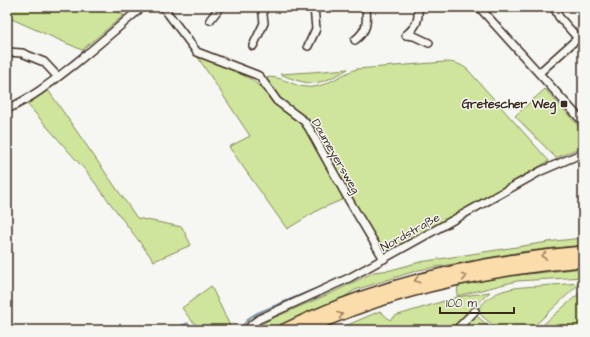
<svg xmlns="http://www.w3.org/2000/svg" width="590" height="337" viewBox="0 0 590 337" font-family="'Architects Daughter',sans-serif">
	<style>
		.green { fill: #cee59b; stroke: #84885c }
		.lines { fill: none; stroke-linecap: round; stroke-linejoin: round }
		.stream { stroke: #718b9e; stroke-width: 1.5 }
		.minor-casing { stroke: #3b2a1e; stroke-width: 10 }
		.highway-casing { stroke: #3b2a1e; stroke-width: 14 }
		.minor { stroke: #f6f6f2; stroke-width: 7 }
		.highway { stroke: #faddab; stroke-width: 11 }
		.oneway { stroke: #9a8464 }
		.poi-dot { fill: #3b2a1e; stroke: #f6f6f2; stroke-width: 1.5 }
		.labels { text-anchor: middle; stroke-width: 3; stroke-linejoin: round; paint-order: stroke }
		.poi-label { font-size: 12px; font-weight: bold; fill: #3b2a1e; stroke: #f6f6f2; text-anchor: end }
		.street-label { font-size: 12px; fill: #3b2a1e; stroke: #f6f6f2 }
	</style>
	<rect width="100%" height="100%" fill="#f6f6f2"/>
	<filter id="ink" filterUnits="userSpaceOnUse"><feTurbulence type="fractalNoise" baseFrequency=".025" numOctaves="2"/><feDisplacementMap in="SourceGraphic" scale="8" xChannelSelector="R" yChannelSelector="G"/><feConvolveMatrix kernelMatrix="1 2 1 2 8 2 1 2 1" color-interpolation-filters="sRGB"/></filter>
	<g filter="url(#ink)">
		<path class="green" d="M7,7H106L124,15L82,50L7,17Z
			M195,53L251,79L260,87L274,104L301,124L306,130L344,199L320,209L287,229L229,147L250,136Z
			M445,62C454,62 461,64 468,70L549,161L385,254L353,201L312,126L278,98L264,78C280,74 291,86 306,87C325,89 340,74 357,69Z
			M348,69C319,86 311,87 280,74L311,72Z
			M545,89L583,131V146L556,158L515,116Z
			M48,90L137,218L182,227L191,245L154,261L86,171L27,104Z
			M583,238V245L527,251L419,270L355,290L341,299L271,330H255L263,323L271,319L338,290L374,272L391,270L420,262L555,241Z
			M583,268V277L517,281L457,296L458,286L501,277Z
			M580,283L530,330H498L480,314L479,308C494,288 517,287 539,286C552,285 566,284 580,283Z
			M211,286L232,330H203L191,320L182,308Z
			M583,290V330H537Z
			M490,292L481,300L471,311L493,330H336L380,311L390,320L395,316L457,297Z"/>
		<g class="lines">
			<path class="stream" d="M172,330L188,323
				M239,330L249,318L257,313L322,286"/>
			<defs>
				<path id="minor" d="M163,7L197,52L257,75L260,77L277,101L304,121L309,128L350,202L384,259
					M479,7L583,122
					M554,7L559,17L583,44
					M210,20L220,7
					M406,35C417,26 419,20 418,7
					M406,35L414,36L429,43
					M355,40C368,30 367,22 366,7
					M253,46L264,23L262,7
					M308,46L316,29L314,7
					M7,52L22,53L44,62L58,77
					M539,73L578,38
					M7,109C34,97 53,81 76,63C98,45 120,26 142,7
					M248,330L252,324L259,319L349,278L541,171L583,153
					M456,330L475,311"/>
				<path id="highway" d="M284,330C378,283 480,261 583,252
					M304,330C392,289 487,269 583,261"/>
			</defs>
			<use href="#minor" class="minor-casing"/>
			<use href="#highway" class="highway-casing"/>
			<use href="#minor" class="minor"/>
			<use href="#highway" class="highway"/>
		</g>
		<defs><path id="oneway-chevron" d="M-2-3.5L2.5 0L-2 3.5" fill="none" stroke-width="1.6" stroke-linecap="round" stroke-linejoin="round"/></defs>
		<g class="oneway">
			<use href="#oneway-chevron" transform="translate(544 256) rotate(173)"/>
			<use href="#oneway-chevron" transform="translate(464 277) rotate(-13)"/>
			<use href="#oneway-chevron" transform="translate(417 280) rotate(164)"/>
			<use href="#oneway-chevron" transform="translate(340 315) rotate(-21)"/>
		</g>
	</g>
	<rect class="poi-dot" x="560" y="100" width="8" height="8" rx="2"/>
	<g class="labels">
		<g class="poi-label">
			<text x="556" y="108">Gretescher Weg</text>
		</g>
		<g class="street-label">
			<text transform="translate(336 156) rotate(60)" y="4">Daumeyersweg</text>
			<text transform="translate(410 232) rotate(-29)" y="4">Nordstraße</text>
		</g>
	</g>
	<rect width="590" height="337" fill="none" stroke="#f6f6f2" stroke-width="24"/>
	<rect x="12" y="12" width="566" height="313" fill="none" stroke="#3b2a1e" stroke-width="1.5" filter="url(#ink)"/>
	<path d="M440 307v6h74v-6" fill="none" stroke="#3b2a1e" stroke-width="2"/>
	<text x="446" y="307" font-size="12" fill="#3b2a1e" stroke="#f6f6f2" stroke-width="3" paint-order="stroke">100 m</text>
</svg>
